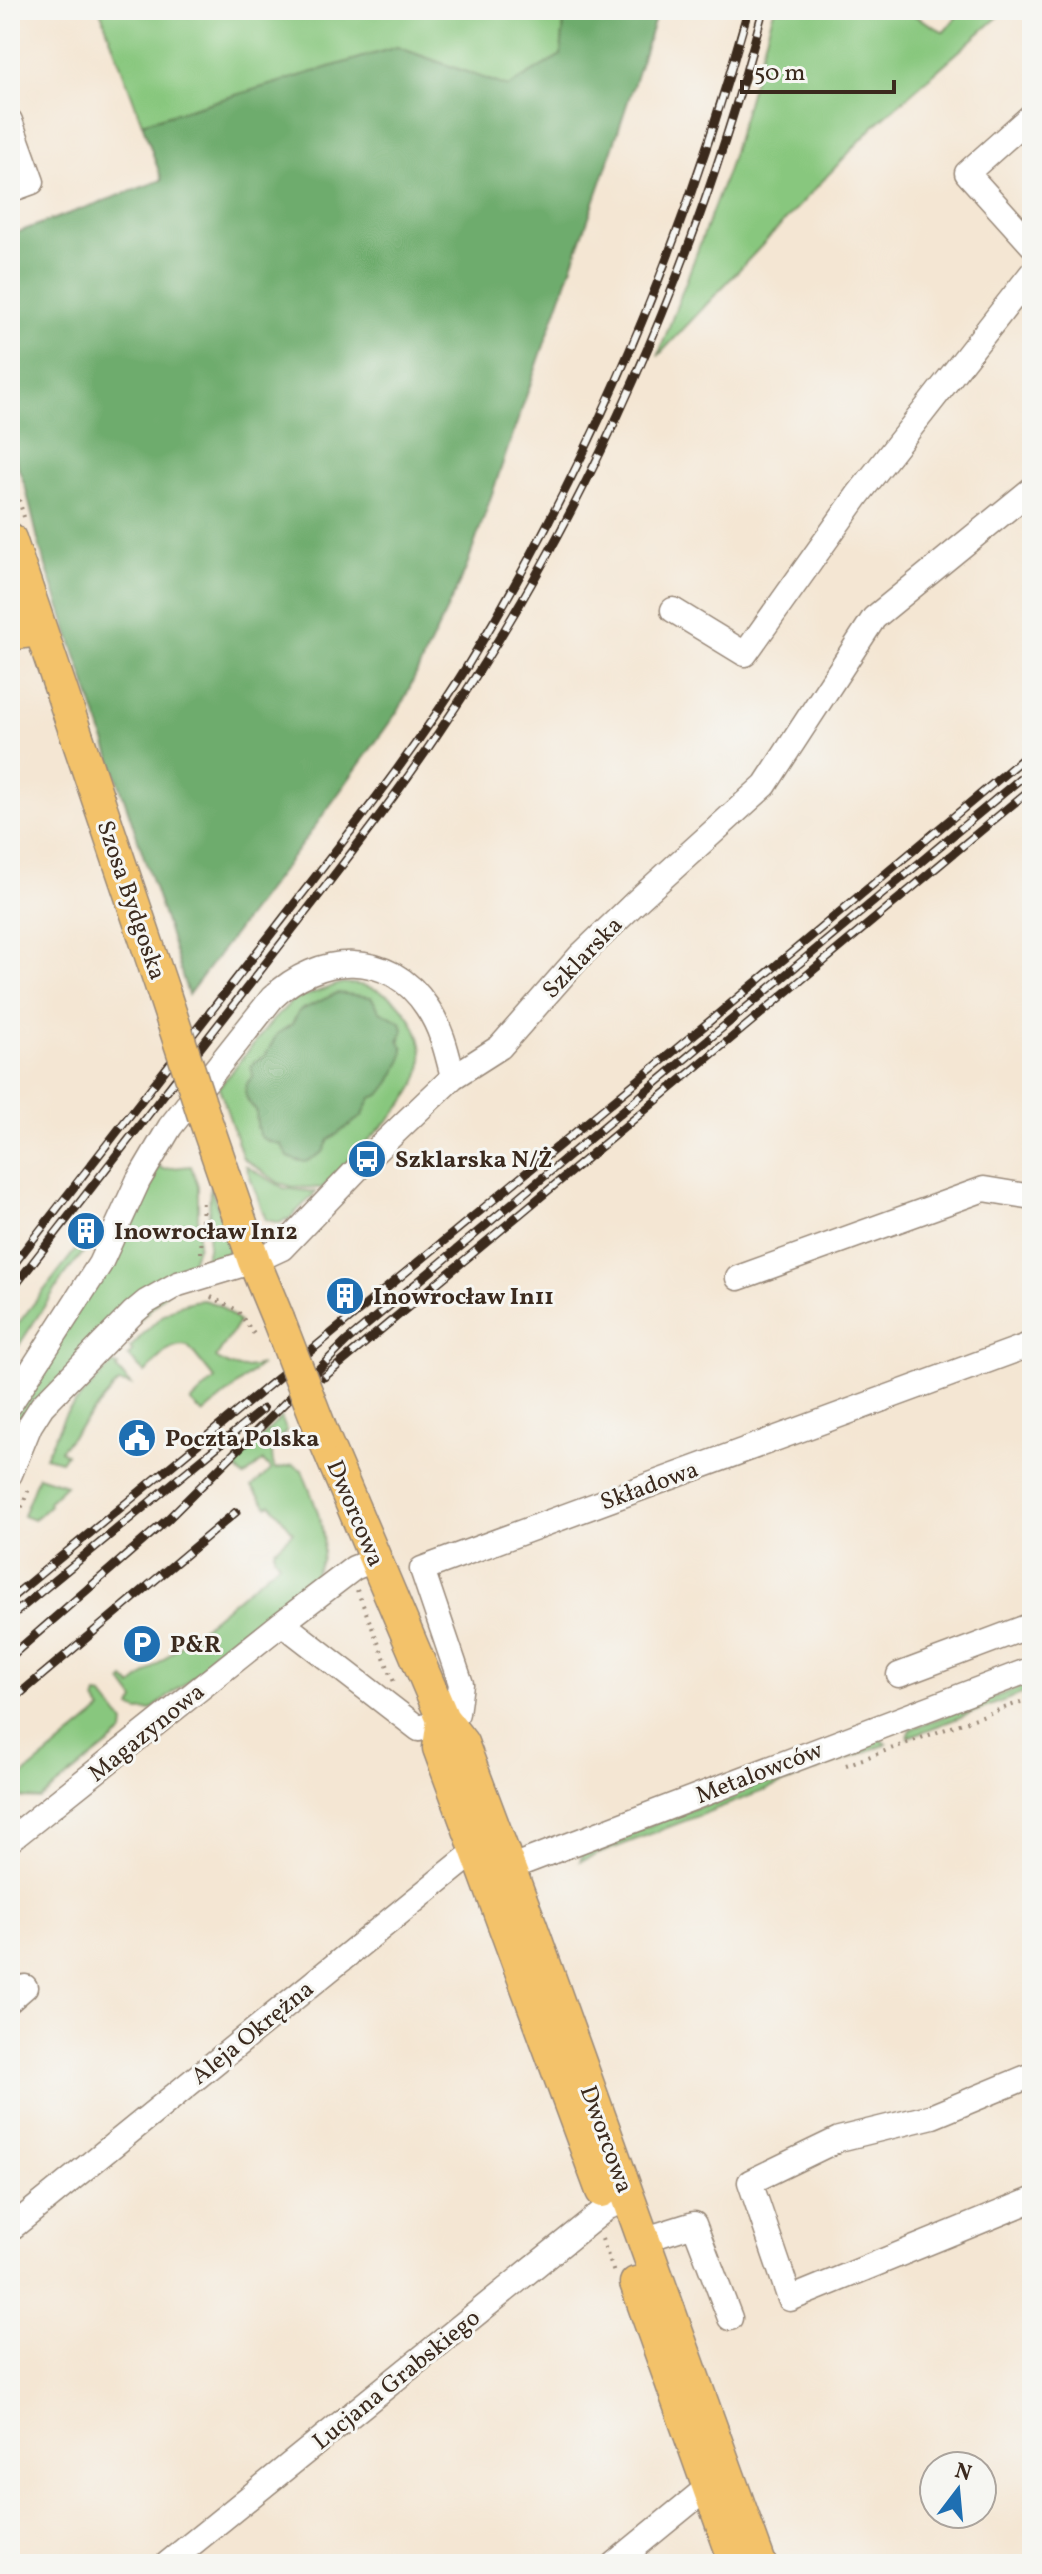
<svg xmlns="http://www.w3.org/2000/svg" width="1042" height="2574" viewBox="0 0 1042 2574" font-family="Vollkorn,serif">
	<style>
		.green { fill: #88c77e; stroke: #62784e; stroke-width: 2 }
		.forest { fill: #6eac6d; stroke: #546b46; stroke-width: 2 }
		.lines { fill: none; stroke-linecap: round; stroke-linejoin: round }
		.minor-casing { stroke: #988878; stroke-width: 27 }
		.major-casing { stroke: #988878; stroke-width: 35 }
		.path { stroke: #988878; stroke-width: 4; stroke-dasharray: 2 6; stroke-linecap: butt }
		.minor { stroke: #fff; stroke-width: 24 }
		.major { stroke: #f3c26a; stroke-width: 32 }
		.rail-casing { stroke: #3b2a1e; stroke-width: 9 }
		.rail { stroke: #f6f6f2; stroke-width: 6; stroke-dasharray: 18; stroke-linecap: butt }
		.major-bridge-casing { stroke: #988878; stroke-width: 35; stroke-linecap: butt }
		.major-bridge { stroke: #f3c26a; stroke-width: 32 }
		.labels { text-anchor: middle; stroke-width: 6; stroke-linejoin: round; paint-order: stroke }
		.street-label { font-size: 24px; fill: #3b2a1e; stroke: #f6f6f2 }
		.poi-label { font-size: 24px; font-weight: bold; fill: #3b2a1e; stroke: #f6f6f2; text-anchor: start }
	</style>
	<rect width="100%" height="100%" fill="#f6f6f2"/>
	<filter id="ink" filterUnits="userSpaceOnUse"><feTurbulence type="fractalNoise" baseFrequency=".0125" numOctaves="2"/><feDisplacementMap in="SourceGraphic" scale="16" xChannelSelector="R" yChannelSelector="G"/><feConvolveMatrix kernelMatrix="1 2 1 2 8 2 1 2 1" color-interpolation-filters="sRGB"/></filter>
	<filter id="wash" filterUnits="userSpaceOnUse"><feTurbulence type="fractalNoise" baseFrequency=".006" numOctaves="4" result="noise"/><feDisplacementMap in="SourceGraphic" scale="32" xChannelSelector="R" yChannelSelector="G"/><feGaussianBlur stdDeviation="1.8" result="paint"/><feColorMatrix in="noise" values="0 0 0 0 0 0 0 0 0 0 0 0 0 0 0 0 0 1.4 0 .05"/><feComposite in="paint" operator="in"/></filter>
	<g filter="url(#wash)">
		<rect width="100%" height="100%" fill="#f4e6d3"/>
		<path class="green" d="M100,10H565L561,55L508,87L397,47L142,123Z
			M774,10H904L944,32L962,10H1006L874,126L658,356L728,169Z
			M342,983C370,984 395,993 410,1018C441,1069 408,1100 374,1135C356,1152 339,1170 322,1188L293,1187L279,1183L243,1158L219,1087L273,1020L293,1000Z
			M159,1165L162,1169L191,1166L198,1186V1245L189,1269L10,1454V1417L57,1346Z
			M246,1166L284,1188L316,1192L288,1220L286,1219L280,1223L266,1220Z
			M210,1185L230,1242C231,1259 214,1262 201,1268L208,1249Z
			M77,1248L83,1253L64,1276L10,1359V1334Z
			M203,1300L219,1305L239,1322L216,1358C230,1368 245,1371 261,1365L203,1414L191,1402L215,1379L188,1346C169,1341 157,1361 145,1373L128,1356L133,1351L130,1348C151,1326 170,1301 203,1300Z
			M112,1364L118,1366L117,1369L131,1385L119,1383L111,1391L60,1450L66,1454L61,1461L45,1457L66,1413Z
			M281,1417L287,1432C272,1441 269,1453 275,1469L293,1465L302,1470C313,1501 336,1542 315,1573C305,1587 286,1599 272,1610L274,1613L151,1710L138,1711L131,1707L135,1700L122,1682L125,1679L132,1686L279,1563L274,1556V1550L293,1532L271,1504L267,1506L252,1487L271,1470L263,1461L244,1477L234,1466Z
			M38,1476L66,1485L48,1502L50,1505L34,1520L23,1516Z
			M1032,1683V1690L908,1737L911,1729Z
			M97,1695L103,1696L124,1723L123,1733L40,1799L22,1798L10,1785V1777L15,1782L102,1710L95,1701Z
			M880,1739L886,1744L580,1861L584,1850Z"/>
		<path class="forest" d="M565,10H658L605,171L465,571L400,708L308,836L188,995L169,932L40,548L26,489L10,444V406L18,402L10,383V235L162,180L142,123L397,47L508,87L561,55Z
			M337,993L371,997L380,1011L401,1022L403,1030L399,1042L403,1047L402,1060L390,1082L380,1095L371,1098L362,1116L329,1140L323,1152L306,1162L296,1160L288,1157L281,1144C254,1140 258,1133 256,1110C244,1100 241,1087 253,1076L251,1068L254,1062L265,1056L277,1034L292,1024L299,1011Z"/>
	</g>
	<g filter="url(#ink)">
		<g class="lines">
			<defs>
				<path id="minor" d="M1032,115L967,173L1032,245
					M10,121L32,182L10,190
					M673,610L745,654L858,495L1032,273
					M738,1278L984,1189L1032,1197
					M10,1404L100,1264L138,1181L170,1127L272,998C319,953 389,949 427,1007C442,1029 447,1053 453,1077
					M10,1474L30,1425L42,1406L134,1312L146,1302L178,1284L254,1261L282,1248L367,1159L453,1077L500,1047L580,956L637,901L765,785L874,618L1032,489
					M282,1623L354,1568L376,1559
					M899,1675L1032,1625
					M10,1840L282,1623L419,1729L457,1713L461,1684L422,1569L1032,1344
					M493,1874L1032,1669
					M10,2000L25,1987
					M1032,2075L933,2116L839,2139L750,2182L790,2299L1032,2200
					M10,2229L467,1858L494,1847
					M643,2240L694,2224L730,2318
					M167,2564L608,2207L629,2200
					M614,2564L708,2487L723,2480"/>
				<path id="major" d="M10,539L164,994
					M10,634L40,630
					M204,1116L254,1261L278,1319
					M324,1438L443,1719L462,1743L532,1929L760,2564
					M443,1719L439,1748L602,2191
					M636,2283L736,2564"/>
			</defs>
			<use href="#minor" class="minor-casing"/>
			<use href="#major" class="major-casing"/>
			<path class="path" d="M10,469L24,517
				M201,1253L203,1198
				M211,1297L237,1310L254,1334
				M10,1537L30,1486
				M357,1590L394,1682
				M846,1765L1032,1698
				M602,2239L614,2273"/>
			<use href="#minor" class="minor"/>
			<use href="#major" class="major"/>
			<defs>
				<path id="rail" d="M10,1269C99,1154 189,1040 278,925C343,841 410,758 466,668C591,464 685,240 748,10
					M10,1292C93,1185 177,1078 260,971C323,889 388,809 445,723C591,507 697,262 763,10
					M324,1377L1032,788
					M10,1599L710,1021L1032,751
					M10,1617L263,1409
					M10,1657L168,1519L346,1342L1032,769
					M10,1702L236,1512"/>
			</defs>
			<use href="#rail" class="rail-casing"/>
			<use href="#rail" class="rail"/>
			<defs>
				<path id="major-bridge" d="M164,994L204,1116
					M278,1319L324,1438"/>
			</defs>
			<use href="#major-bridge" class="major-bridge-casing"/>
			<use href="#major-bridge" class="major-bridge"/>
		</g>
	</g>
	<defs>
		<symbol id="bus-disc" viewBox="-11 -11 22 22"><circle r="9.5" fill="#1f6fb2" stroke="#f6f6f2"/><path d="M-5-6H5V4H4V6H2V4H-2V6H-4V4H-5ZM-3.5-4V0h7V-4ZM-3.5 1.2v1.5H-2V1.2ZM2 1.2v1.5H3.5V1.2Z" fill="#fff"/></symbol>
		<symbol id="building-disc" viewBox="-11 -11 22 22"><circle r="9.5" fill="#1f6fb2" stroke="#f6f6f2"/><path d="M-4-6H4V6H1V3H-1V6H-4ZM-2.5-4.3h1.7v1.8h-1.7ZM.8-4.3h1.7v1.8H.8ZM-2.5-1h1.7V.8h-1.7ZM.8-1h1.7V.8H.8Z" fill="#fff"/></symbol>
		<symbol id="civic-disc" viewBox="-11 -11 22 22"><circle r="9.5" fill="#1f6fb2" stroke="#f6f6f2"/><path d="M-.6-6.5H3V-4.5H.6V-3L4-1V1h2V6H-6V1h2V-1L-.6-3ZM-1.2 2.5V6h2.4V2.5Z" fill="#fff"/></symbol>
		<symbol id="parking-disc" viewBox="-11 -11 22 22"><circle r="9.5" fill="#1f6fb2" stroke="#f6f6f2"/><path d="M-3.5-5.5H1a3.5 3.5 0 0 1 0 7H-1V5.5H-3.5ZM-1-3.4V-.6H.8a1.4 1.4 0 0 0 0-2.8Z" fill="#fff"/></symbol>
	</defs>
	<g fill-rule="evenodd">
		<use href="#bus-disc" x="345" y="1137" width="44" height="44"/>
		<use href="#building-disc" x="64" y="1209" width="44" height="44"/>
		<use href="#building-disc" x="323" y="1274" width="44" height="44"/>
		<use href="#civic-disc" x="115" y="1416" width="44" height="44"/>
		<use href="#parking-disc" x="120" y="1622" width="44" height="44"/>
	</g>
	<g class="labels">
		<g class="street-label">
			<text transform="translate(132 900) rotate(71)" y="8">Szosa Bydgoska</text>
			<text transform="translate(582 957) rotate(-46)" y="8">Szklarska</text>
			<text transform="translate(649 1485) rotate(-20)" y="8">Składowa</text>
			<text transform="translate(356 1513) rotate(67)" y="8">Dworcowa</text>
			<text transform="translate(146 1732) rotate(-39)" y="8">Magazynowa</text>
			<text transform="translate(759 1772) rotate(-21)" y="8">Metalowców</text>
			<text transform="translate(252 2032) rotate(-39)" y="8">Aleja Okrężna</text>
			<text transform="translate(607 2139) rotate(70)" y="8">Dworcowa</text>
			<text transform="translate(396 2379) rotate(-39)" y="8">Lucjana Grabskiego</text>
		</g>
		<g class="poi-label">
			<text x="395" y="1167">Szklarska N/Ż</text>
			<text x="114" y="1239">Inowrocław In12</text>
			<text x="373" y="1304">Inowrocław In11</text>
			<text x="165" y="1446">Poczta Polska</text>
			<text x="170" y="1652">P&amp;R</text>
		</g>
	</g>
	<rect width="1042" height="2574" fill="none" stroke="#f6f6f2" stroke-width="40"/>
	<g transform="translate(958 2490) rotate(16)"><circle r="38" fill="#f6f6f2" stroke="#aba49d" stroke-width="2"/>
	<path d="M0-6L14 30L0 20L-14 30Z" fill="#1f6fb2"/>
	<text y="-12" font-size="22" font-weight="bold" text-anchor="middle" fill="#3b2a1e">N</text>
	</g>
	<path d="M742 80v12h152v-12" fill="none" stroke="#3b2a1e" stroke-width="4"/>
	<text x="754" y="80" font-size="24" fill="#3b2a1e" stroke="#f6f6f2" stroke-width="6" paint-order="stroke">50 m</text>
</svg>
